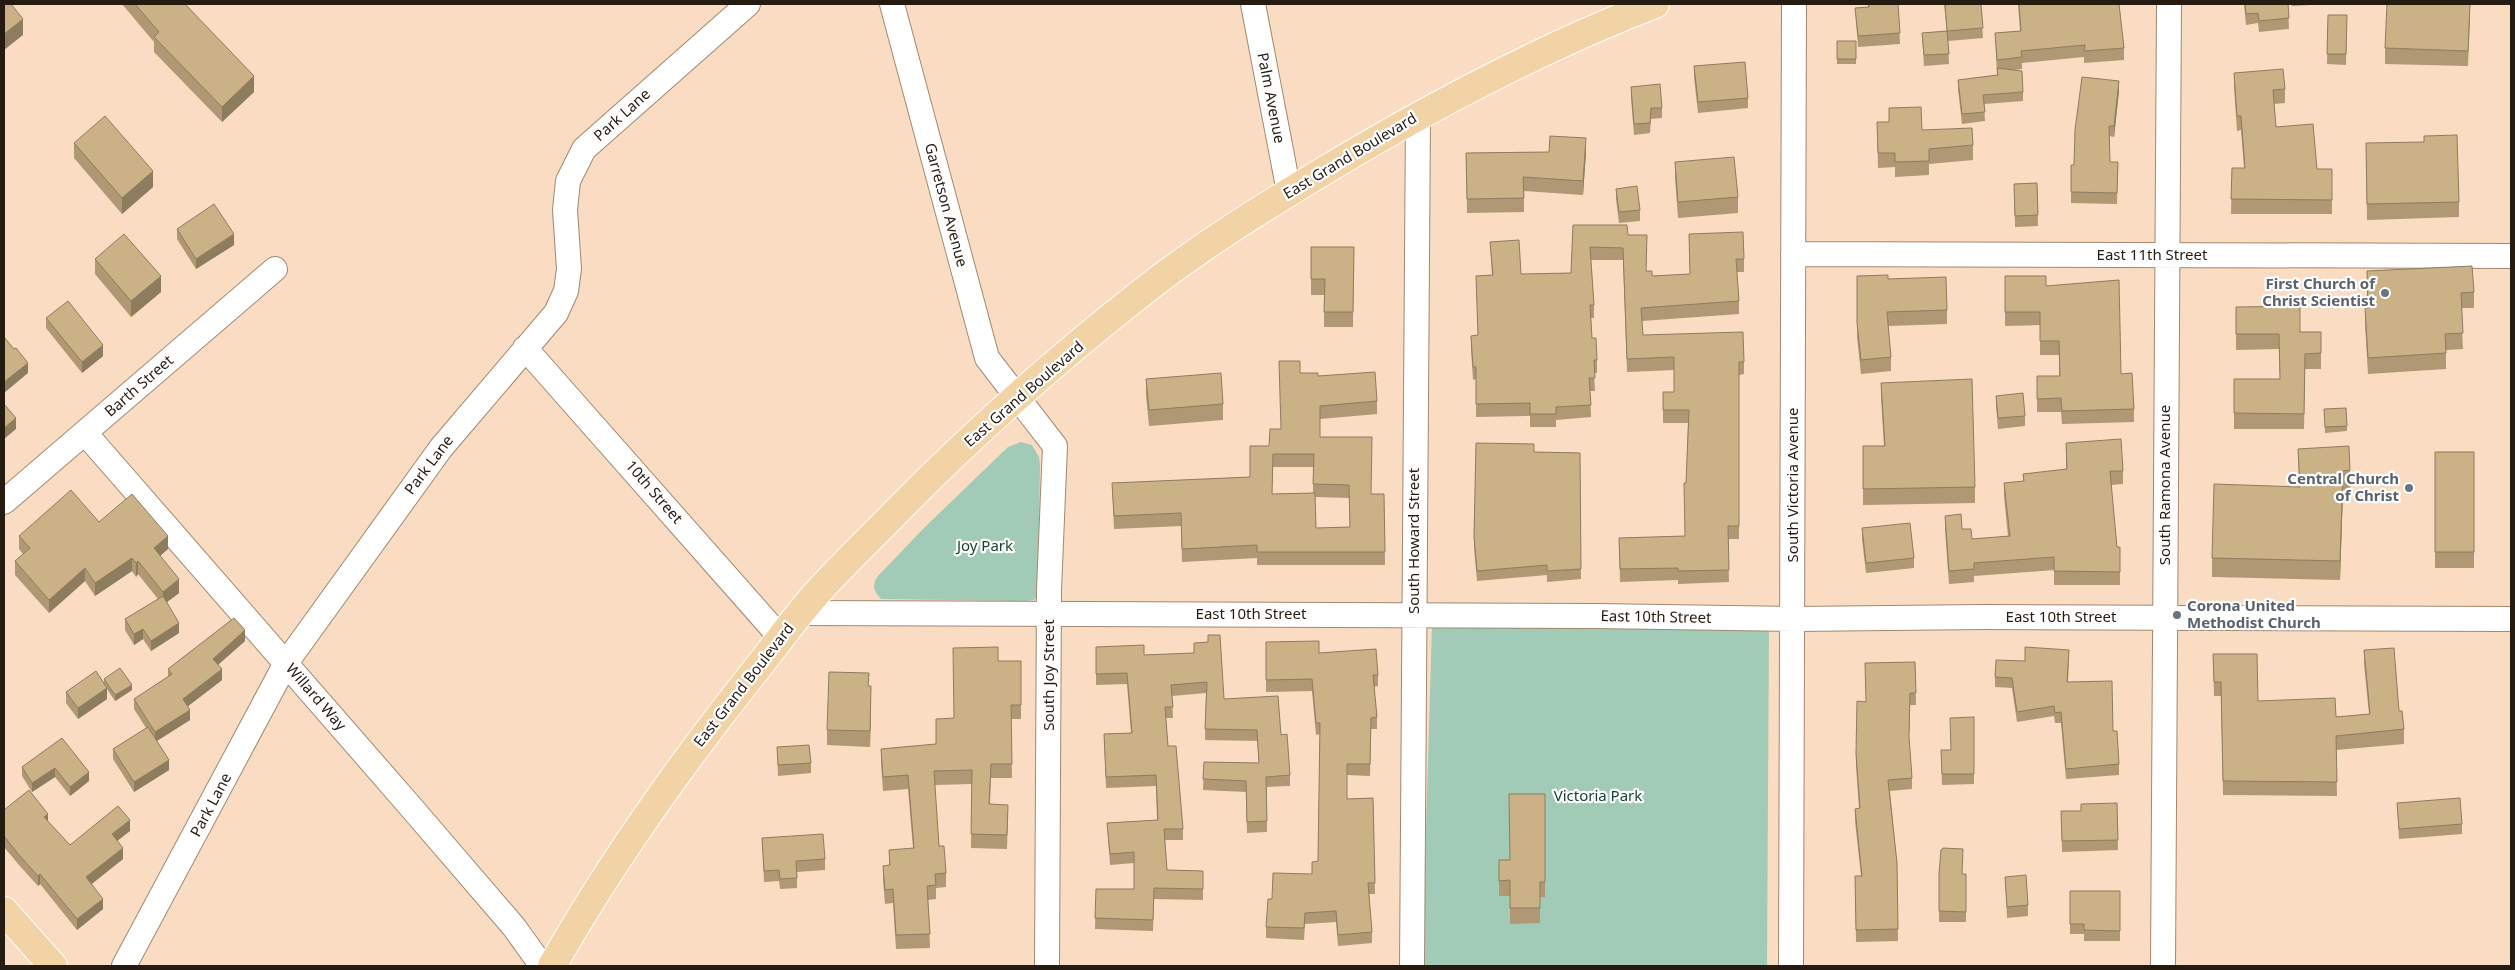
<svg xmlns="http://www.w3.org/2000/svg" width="2515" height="970" viewBox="0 0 2515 970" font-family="'Noto Sans',sans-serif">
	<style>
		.green { fill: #a1cbb6 }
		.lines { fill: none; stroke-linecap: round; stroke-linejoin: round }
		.minor-casing { stroke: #a28870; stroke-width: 26 }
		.major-casing { stroke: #fff; stroke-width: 30 }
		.minor { stroke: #fff; stroke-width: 24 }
		.major { stroke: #f2d3a5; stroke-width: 28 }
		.wall { fill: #af9873; fill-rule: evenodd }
		.shaded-wall { fill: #8e7c5e }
		.building { fill: #cbb186; stroke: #8e7c5e; fill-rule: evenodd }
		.worship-dot { fill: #6b7280; stroke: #fff; stroke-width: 2 }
		.labels { text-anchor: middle; stroke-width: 4.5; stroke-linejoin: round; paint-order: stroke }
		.street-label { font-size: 15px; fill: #251b11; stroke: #fff }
		.worship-label { font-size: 15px; font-weight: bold; fill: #5b616d; stroke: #fff; text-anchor: end }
		.park-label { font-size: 15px; fill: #143f2d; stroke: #fff }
	</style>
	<rect width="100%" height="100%" fill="#f9dcc2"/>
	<path class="green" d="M1021,442L1032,445L1039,457L1040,465L1038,596L1034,600L1026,601L881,599C874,591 871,586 878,576L924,528L1008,447Z
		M1432,624L1769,626L1767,966H1422Z"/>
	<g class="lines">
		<defs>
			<path id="minor" d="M892,4L987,358L1055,446L1049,590L1047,966
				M1253,4L1289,192
				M1793,254L2511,256
				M525,348L781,638
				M85,433L410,806L514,927L542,966
				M4,502L275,269
				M800,613L1596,616L1794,619L1985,617L2511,619
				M124,966L286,663L441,448L556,313L566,291L569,269L565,210L568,181L584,149L748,4
				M1412,966L1418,116
				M1791,966L1794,4
				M2163,966L2169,4"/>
			<path id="major" d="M4,911L53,966
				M552,966C610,864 678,768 751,676C773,649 793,620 816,594C843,564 872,537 900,508C975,432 1056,360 1140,294C1199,247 1263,208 1327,169C1432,106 1541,48 1655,4"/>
		</defs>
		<use href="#minor" class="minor-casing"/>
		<use href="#major" class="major-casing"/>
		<use href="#minor" class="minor"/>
		<use href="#major" class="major"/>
	</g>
	<path class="wall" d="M122,4H185L254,92L222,122L154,52V42Z
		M1868,4H1898L1900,44L1858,47L1855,8L1868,7Z
		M1944,4H1981L1983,38L1948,41L1949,64L1924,66L1922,33L1947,31Z
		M2018,4H2119L2124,48V60L2084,63V57L2022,63V69L2013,70L2023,92V101L1984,104L1985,121L1962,124L1958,89V80L1997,75L1995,33L2020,31Z
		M2244,4H2288L2289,29L2259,32L2258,23L2246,25Z
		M2292,4H2329L2292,6Z
		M2328,15H2347L2346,65L2327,64Z
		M2470,19L2468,66L2385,64V48Z
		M1837,41H1856V64H1837Z
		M1694,66L1748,98V108L1698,113L1694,77Z
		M2234,73L2285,89V103L2274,104L2276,127L2317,169H2332V214H2231L2232,168H2244L2241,130L2237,131L2234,87Z
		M1631,87L1662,108V118L1651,119L1650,133L1634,135L1631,98Z
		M2119,91L2114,137L2109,136L2110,162H2118L2117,204L2071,203V165H2074Z
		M1889,108L1922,130L1973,145V160L1929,164V175L1895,177V167L1878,168L1877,122H1889Z
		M74,143L153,187L122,214L74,158Z
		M1549,152H1586L1583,195L1524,191V212L1467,213L1466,153Z
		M2366,159L2459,202V217L2367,220Z
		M1675,162L1738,197V213L1678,218L1675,178Z
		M2037,183L2038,226L2015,227L2014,184Z
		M1616,189L1640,210V221L1619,223L1616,199Z
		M1573,225L1628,235L1647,248L1646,271L1652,276L1690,274L1689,234L1744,259V272H1737L1739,301V314L1642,321L1643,335L1744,362V374L1739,375V539H1728L1729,582L1678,584V580L1620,582L1619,538L1685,536L1688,423H1663V392H1674V370L1627,372L1623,260H1591L1594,305V318H1591L1592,338L1597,360V373H1594L1595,391H1590L1591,417L1556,420V427H1530V416L1476,417V379L1473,380L1471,349V336L1478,335L1476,276L1492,275L1490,242L1521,274L1571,273Z
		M177,229L234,245L196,269L177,239Z
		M1311,247H1354L1353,327H1324V295H1311Z
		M95,259L161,292L131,317L95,274Z
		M2367,271L2474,292V308H2461L2463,349L2446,350V369L2368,374L2365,324V308H2368Z
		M1857,276L1888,279L1947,310V324L1888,326L1891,357V371L1861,374L1857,337Z
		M2005,276L2046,286L2121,374L2134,409V422L2062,424L2061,412H2037V376H2059V355H2040V325L2005,326Z
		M2236,307L2300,332H2321V369H2305L2304,429H2234V379H2280L2279,349L2236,350Z
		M46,318L103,356L82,373L46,328Z
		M1300,373L1318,376L1377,401V414L1320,419V437L1371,494H1384L1385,565H1257V558L1182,562L1181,526L1114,529L1112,483L1250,477L1281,429ZM1273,467H1313V493L1272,494ZM1315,497L1349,498L1350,527L1316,528Z
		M1146,379L1223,404V420L1149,426L1146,395Z
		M1881,383L1975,487V503L1863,505V446H1884L1881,398Z
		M1996,396L2025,416V426L1998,429L1996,406Z
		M2324,409L2347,426V431L2325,433Z
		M1476,443L1534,452L1580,453L1581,579L1547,582V575L1477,581L1474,547Z
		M2066,443L2123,471V484L2111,485L2117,547H2120V585H2054V570L1974,576V582L1949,584L1945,530V516L1962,529L1972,539L2008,536L2004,496V483L2023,481V474L2066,469Z
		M2298,449L2350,470V489L2343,490L2340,580L2212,577V558L2299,487Z
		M2435,452H2474V568H2435Z
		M99,522L168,549L160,556L179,593L167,602L179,633L151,651L143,639L134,645L125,630V619L158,599L138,574L136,577L132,571L95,596L85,581L49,613L15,575V561L23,554L19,549V536Z
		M1862,528L1914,558V568L1866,573L1862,539Z
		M245,641L218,665L222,680L188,706L190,720L157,741L169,770L134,792L113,759V749L146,728L134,709V699L168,677V669Z
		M1266,642L1319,653L1378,675V686L1374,687L1377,717V729H1371L1370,776L1347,775V799L1373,798L1375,894H1369L1372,932V943L1338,946L1336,922L1305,924L1304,940L1266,938V927L1272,899L1312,874L1318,861L1320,734L1316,735L1312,691L1266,692Z
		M1194,643L1224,699L1281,735L1290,775V786L1267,787V832L1247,833L1246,792L1203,790L1204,762L1259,763L1257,741L1205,740L1206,693L1172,696L1173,718H1166L1168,746L1183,829V840H1165L1167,870L1203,871V900L1154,899L1153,931L1095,929L1096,889H1134V863L1110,865L1107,823L1157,820L1156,786L1106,788L1104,734L1131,733L1127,684L1096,685V647L1144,655L1194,653Z
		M2364,650L2399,711L2404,729V744L2336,750L2337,796L2223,795L2221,696H2214L2213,654L2258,701L2336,717L2369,714L2364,664Z
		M2069,660L2068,682L2113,731L2119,764V775L2066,779L2061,723H2055L2054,716L2017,722L2012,688L1995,687V677L2025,661Z
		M998,661H1021V719H1011L1012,778H991L990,804L1008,819L1007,849L971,848L972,784L935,785L939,846L946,873V887L936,888V899L928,900L930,948L896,949L893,903L885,904L883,880V866L889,865V850L913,848L908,789L883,791L881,763V749L936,744L954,718Z
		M1915,662L1916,705H1910L1909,738L1912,778V789L1890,791L1897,863L1898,941L1856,942L1855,876H1861L1855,821V809L1859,808L1856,766V754L1865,702Z
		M104,679L132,690L115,701L107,689V699L78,719L66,703V692L104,683Z
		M869,686L871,702L870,747L827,745V730Z
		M1974,717V784L1942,785L1941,750H1951Z
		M62,738L89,781L70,796L55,777L32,792L22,776V767Z
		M777,747L811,763V773L778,776Z
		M1545,794V897H1540V923L1510,924V896H1499V860H1510Z
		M2117,803L2118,850L2062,852L2061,811H2081Z
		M2397,803L2462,824V834L2399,839Z
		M4,810L48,822L70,845L130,831L117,840L123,859L92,884L103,909L77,930L40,884L38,886L19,865L4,847Z
		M762,838L825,859V870L797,872V888L780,889L779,881L764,882Z
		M1939,873L1966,874V922H1939Z
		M2005,877L2028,905V916L2007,918Z
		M2070,891H2120V941H2084V934H2070Z"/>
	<path class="shaded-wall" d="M23,19V35L4,50V34Z
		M254,76V92L222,122V107Z
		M2119,81V91L2114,137V126Z
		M1586,138V152L1583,195V181Z
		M153,171V187L122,214V198Z
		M234,234V245L196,269V259Z
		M161,276V292L131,317V301Z
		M103,345V356L82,373V362Z
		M28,363V373L4,393V382Z
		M16,418V429L4,439V428Z
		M2343,471V490L2340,580V561Z
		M168,536V549L154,561V548Z
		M132,558V571L95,596V583Z
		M138,561V574L136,577V563Z
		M85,568V581L49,613V600Z
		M179,579V593L163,605V592Z
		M179,623V633L151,651V641Z
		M143,629V639L134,645V634Z
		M245,630V641L213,669V659Z
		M222,669V680L183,710V699Z
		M132,685V690L115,701V695Z
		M871,686V702L870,747V731Z
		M107,688V699L78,719V708Z
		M190,710V720L155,742V732Z
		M169,760V770L134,792V782Z
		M55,768V777L32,792V783Z
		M89,772V781L70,796V787Z
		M48,814V825L44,817Z
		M130,820V831L112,845V834Z
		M123,848V859L86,888V877Z
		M40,874V884L38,886V876Z
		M103,899V909L77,930V919Z"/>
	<path class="building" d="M4,4H11L23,19L4,34Z
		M135,4H185L254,76L222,107L154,37L159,32Z
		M1869,4H1898L1900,33L1858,36L1855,8L1869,7Z
		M1945,4H1981L1983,28L1947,31Z
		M2019,4H2119L2124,48L2084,51L2085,45L2021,51L2022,57L1997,60L1995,33L2021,31Z
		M2245,4H2288L2289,18L2259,21L2258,13L2246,14Z
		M2387,4H2470L2468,51L2385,48Z
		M2328,15H2347L2346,54H2327Z
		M1947,31L1949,54L1924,55L1922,33Z
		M1837,41H1856V59H1837Z
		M1745,62L1748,98L1698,102L1694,66Z
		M1997,68L2022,71L2023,92L1983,95L1985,112L1962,114L1958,80L1998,75Z
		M2283,69L2285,89L2273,90L2276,127L2313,124L2317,169H2332V200L2231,199L2232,168H2245L2241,116H2237L2234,73Z
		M2082,77L2119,81L2114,126H2109L2110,162H2118L2117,193L2071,192V165H2074L2075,130Z
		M1660,84L1662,108H1651L1650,123L1634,124L1631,87Z
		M1921,107L1922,130L1972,128L1973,145L1929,149V161L1895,162V153H1878L1877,122H1889V108Z
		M105,116L153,171L122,198L74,143Z
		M2457,135L2459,202L2367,204L2366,143L2424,142V136Z
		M1550,136L1586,138L1583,181L1523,177L1524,198L1467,199L1466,153L1549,152Z
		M1734,157L1738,197L1678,202L1675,162Z
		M2037,183L2038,215L2015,216L2014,184Z
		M1637,186L1640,210L1619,212L1616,189Z
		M214,204L234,234L196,259L177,229Z
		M1573,225H1627L1628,235H1647L1646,271H1652V276L1690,274L1689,234L1743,232L1744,259H1736L1739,301L1641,308L1643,335L1743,332L1744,362H1739V526H1728L1729,570L1678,571V568L1620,569L1619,538L1685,536L1684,483H1686L1689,410H1663V392H1674V357L1627,359L1623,248L1590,247L1594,305H1590L1592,338H1596L1597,360H1594L1595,378H1589L1591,405L1556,407V414H1530V403L1476,404V367H1473L1471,336L1478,335L1476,276L1493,275L1490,242L1519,240L1521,274L1571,273Z
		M124,234L161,276L131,301L95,259Z
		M1311,247H1354L1353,312H1324L1325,279H1311Z
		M2472,266L2474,292L2461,293L2463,333L2445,334L2446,353L2368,358L2365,308H2368L2367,271Z
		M1888,275V279L1946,277L1947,310L1887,312L1891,357L1861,360L1857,323V276Z
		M2005,276H2046V286L2119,280L2121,374L2132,373L2134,409L2062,411L2061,398L2037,399V376H2060L2059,341H2040V312H2005Z
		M68,301L103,345L82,362L46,318Z
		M2300,306V332H2321V353L2305,354L2304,414L2234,413V379H2280L2279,334H2236V307Z
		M4,337L14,349L16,348L28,363L4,382Z
		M1279,361H1300V373H1318V376L1375,372L1377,401L1320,406V437H1372L1371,494H1384L1385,552H1257V545L1182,549L1181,513L1114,516L1112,483L1250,477V446H1269L1270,429H1281ZM1273,454H1314L1313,484L1349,485L1350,527L1316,528L1315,493L1272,494Z
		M1221,373L1223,404L1149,410L1146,379Z
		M1972,379L1975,487L1863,489V446H1885L1881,383Z
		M2023,393L2025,416L1998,418L1996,396Z
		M4,404L16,418L4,428Z
		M2346,408L2347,426L2325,427L2324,409Z
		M2121,439L2123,471H2110L2117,547H2120V572L2054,571V557L1974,563V569L1949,571L1945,516L1961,514L1962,529H1971L1972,539L2010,536L2004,483L2024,481L2023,474L2067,469L2066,443Z
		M1476,443L1534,444V452L1580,453L1581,569L1547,571V565L1477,571L1474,537Z
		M2349,446L2350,470L2343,471L2340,561L2212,558L2214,484L2300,487L2298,449Z
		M2435,452H2474V552H2435Z
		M71,490L99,522L132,494L168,536L154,548L179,579L163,592L138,561L136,563L132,558L95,583L85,568L49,600L15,561L30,548L19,536Z
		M1910,523L1914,558L1866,563L1862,528Z
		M163,596L179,623L151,641L143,629L134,634L125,619Z
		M234,618L245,630L213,659L222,669L183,699L190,710L155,732L134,699L172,674L168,669Z
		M1208,635H1220L1224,699L1278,696L1281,735L1287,734L1290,775L1266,777L1267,821L1247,822L1246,781L1203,779L1204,762L1259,763L1257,730L1205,729L1207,682L1171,685L1173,707H1165L1168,746H1176L1183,829H1164L1167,870L1203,871V889L1154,888L1153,920L1095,918L1096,889H1134V852L1110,854L1107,823L1158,820L1156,775L1106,777L1104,734L1132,733L1127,673L1096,674V647L1144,645V655L1194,653V643L1208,642Z
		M1319,641V653L1376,649L1378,675H1373L1377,717L1371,718L1370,764H1347V799L1373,798L1375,883H1368L1372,932L1338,935L1336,911L1305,913L1304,928L1266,927L1268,899H1272L1273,873L1312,874V862L1318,861L1320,723H1316L1312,679L1266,680V642Z
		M998,647V661H1021V705H1011L1012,764H991L989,804L1008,805L1007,835L971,834L972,770L934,771L939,846H944L946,873L935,874L936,885L927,886L930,934L896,935L893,889L885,890L883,866L890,865L889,850L914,848L908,775L883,777L881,749L936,744V719L954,718L953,648Z
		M2025,647L2069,650L2067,682L2112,681L2113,731H2117L2119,764L2066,769L2061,712L2055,713L2054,706L2017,712L2012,678L1995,677L1996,660L2025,661Z
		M2394,648L2399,711H2402L2404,729L2336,736L2337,782L2223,781L2221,682H2214L2213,654H2257L2258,701L2335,698L2336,717L2370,714L2364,650Z
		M1915,662L1916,693H1910L1909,736L1912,778L1888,780L1897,863L1898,929L1856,930L1855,876H1862L1855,809L1860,808L1856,754L1857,701L1866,702L1865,663Z
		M120,668L132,685L115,695L104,679Z
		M96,671L107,688L78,708L66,692Z
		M829,672L869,673L868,686H871L870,731L827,730Z
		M1974,717V774H1942L1941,750H1951L1950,718Z
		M148,727L169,760L134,782L113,749Z
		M62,738L89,772L70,787L55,768L32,783L22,767Z
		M809,745L811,763L778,765L777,747Z
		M29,790L48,814L44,817L70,845L118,806L130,820L112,834L123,848L86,877L103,899L77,919L40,874L38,876L19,855L4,836V810Z
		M1509,794H1545V882H1540V908H1510V880L1499,881V860H1510Z
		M2460,798L2462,824L2399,829L2397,803Z
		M2117,803L2118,840L2062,841L2061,811H2081V804Z
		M823,834L825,859L796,861L797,878L780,879L779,870L764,871L762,838Z
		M1943,848L1963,849L1962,874H1966V912L1939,911V873L1941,850Z
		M2026,875L2028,905L2007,907L2005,877Z
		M2070,891H2120V931L2084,930V924H2070Z"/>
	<g class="worship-dot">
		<circle cx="2385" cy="293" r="5"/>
		<circle cx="2409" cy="488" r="5"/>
		<circle cx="2177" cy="615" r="5"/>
	</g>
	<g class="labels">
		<g class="street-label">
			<text transform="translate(1271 98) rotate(79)" y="5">Palm Avenue</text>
			<text transform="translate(622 115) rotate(-42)" y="5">Park Lane</text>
			<text transform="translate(1350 156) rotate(-31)" y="5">East Grand Boulevard</text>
			<text transform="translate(946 205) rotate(75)" y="5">Garretson Avenue</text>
			<text x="2152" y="260">East 11th Street</text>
			<text transform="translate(139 386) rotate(-41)" y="5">Barth Street</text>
			<text transform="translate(1024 394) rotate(-41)" y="5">East Grand Boulevard</text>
			<text transform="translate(429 465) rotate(-53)" y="5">Park Lane</text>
			<text transform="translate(1793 485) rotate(-90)" y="5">South Victoria Avenue</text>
			<text transform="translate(2165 485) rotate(-90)" y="5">South Ramona Avenue</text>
			<text transform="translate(654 492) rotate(49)" y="5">10th Street</text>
			<text transform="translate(1414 541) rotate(-90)" y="5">South Howard Street</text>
			<text x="1251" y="619">East 10th Street</text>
			<text transform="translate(1656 617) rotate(1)" y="5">East 10th Street</text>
			<text x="2061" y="622">East 10th Street</text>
			<text transform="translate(1049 675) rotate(-90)" y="5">South Joy Street</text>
			<text transform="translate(744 685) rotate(-52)" y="5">East Grand Boulevard</text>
			<text transform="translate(316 697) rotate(49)" y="5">Willard Way</text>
			<text transform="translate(211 805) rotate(-62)" y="5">Park Lane</text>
		</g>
		<g class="worship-label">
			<text x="2375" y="289">First Church of<tspan x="2375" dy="17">Christ Scientist</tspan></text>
			<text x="2399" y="484">Central Church<tspan x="2399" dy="17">of Christ</tspan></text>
			<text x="2187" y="611" text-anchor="start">Corona United<tspan x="2187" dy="17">Methodist Church</tspan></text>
		</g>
		<g class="park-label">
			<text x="985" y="551">Joy Park</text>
			<text x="1598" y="801">Victoria Park</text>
		</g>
	</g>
	<rect width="2515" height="970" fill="none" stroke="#251b11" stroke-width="10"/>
</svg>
